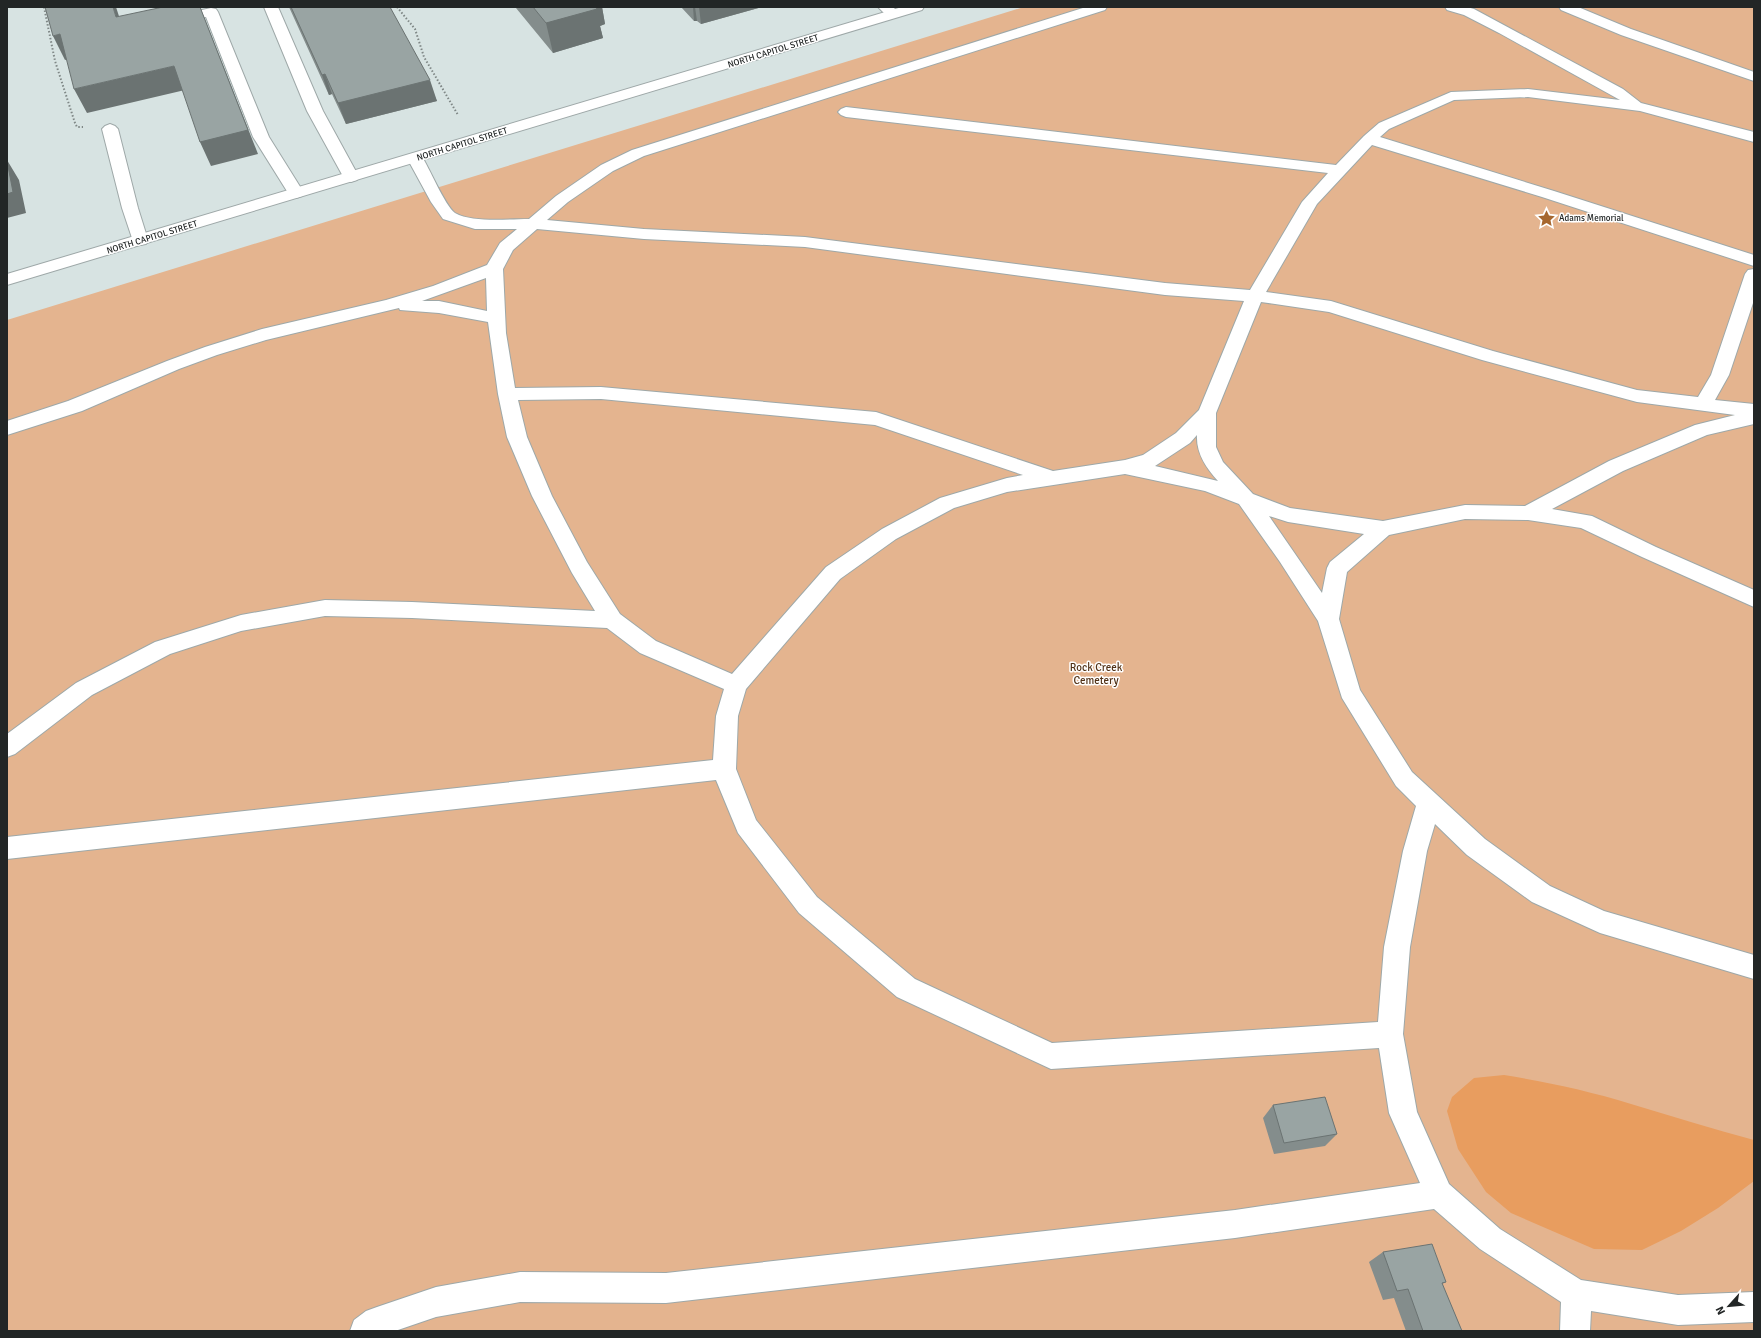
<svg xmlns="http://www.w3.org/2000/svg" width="1761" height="1338" viewBox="0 0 1761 1338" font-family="Signika,sans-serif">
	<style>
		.green { fill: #e4b48f }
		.water { fill: #e89d5f }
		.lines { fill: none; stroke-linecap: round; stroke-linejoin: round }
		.minor-casing { stroke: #9ea8a8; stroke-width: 2 }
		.major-casing { stroke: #9ea8a8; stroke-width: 2 }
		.path { stroke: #7f8786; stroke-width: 2; stroke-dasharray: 1.5 2; stroke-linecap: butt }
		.minor { fill: #fff; fill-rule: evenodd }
		.major { fill: #fff; fill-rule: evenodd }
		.wall { fill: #848d8c }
		.shaded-wall { fill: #6b7372 }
		.building { fill: #99a4a3; stroke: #6b7372 }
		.labels { text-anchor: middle; stroke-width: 3; stroke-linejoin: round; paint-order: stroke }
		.far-street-label { font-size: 9px; fill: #222626; stroke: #fff }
		.far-poi-label { font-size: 9px; fill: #222626; stroke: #fff; text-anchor: start }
		.park-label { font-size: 11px; fill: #513217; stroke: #fff }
	</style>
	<rect width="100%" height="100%" fill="#d7e3e2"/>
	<path class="green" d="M1024,7H1754V1331H7V320Z"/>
	<path class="water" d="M1504,1075C1547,1082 1590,1091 1631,1104C1672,1116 1713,1129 1754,1140V1181L1718,1208L1681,1231L1642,1250L1594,1249L1511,1213L1486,1192L1458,1149L1447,1111L1452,1097L1474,1078Z"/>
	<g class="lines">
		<defs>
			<path id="minor" d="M264,7H278L323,111L359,177L357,180L351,182L345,180L307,111Z
				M878,7H893L900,14L898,17H888Z
				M1086,7H1107L1105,10L644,156L613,171L568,202L547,220L644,229L805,237L1165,283L1250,290L1302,202L1328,173L846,117L841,115L838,112L841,109L846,107L1336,165L1364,136L1379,123L1451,92L1528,89L1620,100L1499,33L1464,15L1447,10L1445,7H1467L1474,9L1623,89L1641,103L1754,132V142L1640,111L1528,97L1454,100L1389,129L1380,137L1554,191L1754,255V266L1542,197L1372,145L1317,204L1266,292L1331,301L1493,351L1637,390L1698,397L1711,375L1745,274L1748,270L1754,269V300L1729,375L1715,400L1754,404V424L1707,435L1623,471L1552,509L1592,516L1656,547L1754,590V607L1642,557L1581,528L1528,520L1465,519L1389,535L1347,572L1339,619L1360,690L1412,772L1485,839L1550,886L1604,911L1754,955V979L1600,933L1532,902L1467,855L1435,824L1427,851L1410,947L1403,1034L1417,1112L1449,1184L1500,1229L1581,1280L1678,1295L1754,1292V1322L1678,1325L1591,1311L1590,1331H1560L1561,1302L1480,1249L1434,1209L1235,1238L666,1303L520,1302L436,1317L395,1331H350L354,1320L366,1311L377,1307L436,1287L520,1272L666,1273L1235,1210L1420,1183L1389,1113L1379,1048L1051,1069L897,997L799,913L738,833L716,780L7,859V837L713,760L716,716L724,689L640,653L607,628L412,618L325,616L241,631L170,654L92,695L15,754L7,757V734L76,683L155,642L241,615L325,600L412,602L595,611L572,573L532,496L507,437L498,394L488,322L439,313L400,310L399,308L266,340L217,355L179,369L82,411L7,435V421L68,401L167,361L205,347L262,329L386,300L433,286L487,265L500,243L517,229H475L443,219L431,202L407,158L409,155L415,153L421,155C429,167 445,206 455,213C473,223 508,219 529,219L556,196L601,165L632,150ZM537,229L644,239L805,247L1165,295L1244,301L1199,410L1176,433L1143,455L1125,460L1053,471L876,412L601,387L515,388L506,333L503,269L513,250ZM486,278L487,311L439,301H422ZM1261,302L1329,312L1482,360L1637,402L1735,415L1695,425L1609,461L1525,506L1465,505L1383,521L1290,508L1253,494L1223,462L1216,447V413ZM601,399L875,425L1023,475L1007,478L940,498L882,529L826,567L732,674L656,641L620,614L587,562L552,496L527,437L518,400ZM1197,435C1196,453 1206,468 1218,481L1155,466L1190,443ZM1125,474L1205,491L1239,504L1280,562L1318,621L1342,698L1396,786L1416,806L1403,851L1384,947L1378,1022L1052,1043L915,979L817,897L756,820L736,769L738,716L746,689L840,579L896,539L954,508L1007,492ZM1269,516L1288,522L1364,534L1330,562L1327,568L1322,593Z
				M1559,7H1578L1631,29L1754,72V81L1621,35L1561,10Z
				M211,8L216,9L218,12L269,137L304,193L302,196L296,198L290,196L253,137L206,17L184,22L179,21L177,18L179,15Z
				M110,124L115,126L118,129L138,208L148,240L146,244L140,245L134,244L122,208L102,129L105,126Z"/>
			<path id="major" d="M902,7H924L922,10L7,285V274Z"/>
		</defs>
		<use href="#minor" class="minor-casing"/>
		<use href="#major" class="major-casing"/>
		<path class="path" d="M44,7L55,61L75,123L77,127H83
			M397,7L415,29L424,57L458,115"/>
		<use href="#minor" class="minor"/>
		<use href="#major" class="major"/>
	</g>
	<path class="wall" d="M289,7H390L437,101L346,124L332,94L329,95Z
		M516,7H602L605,24L600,26L603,38L553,53L516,8Z
		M681,7H762L701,24L697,21H694Z
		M1273,1105L1337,1134L1325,1146L1274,1154L1263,1118Z
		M1383,1252L1446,1282L1442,1284L1462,1331H1406L1394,1298L1383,1300L1369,1262Z"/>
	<path class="shaded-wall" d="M113,7H116L127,41L116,17Z
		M200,7L258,154L211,166L200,142Z
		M590,7H602L605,24L600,26L603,38L553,53L546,23Z
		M693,7H695L697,21H694Z
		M699,7H762L701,24Z
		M60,34L72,58L65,60L53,36Z
		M174,66L185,90L87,113L74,89Z
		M325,74L332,94L329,95L322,75Z
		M430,80L437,101L346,124L338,103Z
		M7,160L19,180L26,213L7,218Z"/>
	<path class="building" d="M45,7H113L116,17L163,7H200L248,130L200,142L174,66L74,89L60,34L53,36Z
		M291,7H390L430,80L338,103L325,74L322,75Z
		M533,7H596L597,9L546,23Z
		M7,161L13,192L7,194Z
		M1325,1097L1337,1134L1284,1143L1273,1105Z
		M1432,1244L1446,1282L1442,1283L1462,1331H1423L1408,1289L1397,1291L1383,1252Z"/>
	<defs>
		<symbol id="sight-bare" viewBox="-9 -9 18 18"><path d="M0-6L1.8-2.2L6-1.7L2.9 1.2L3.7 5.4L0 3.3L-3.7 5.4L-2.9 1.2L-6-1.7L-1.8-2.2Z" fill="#a6672f" stroke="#fff" stroke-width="2.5" paint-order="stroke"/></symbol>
	</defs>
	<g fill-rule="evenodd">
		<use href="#sight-bare" x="1534" y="206" width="25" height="25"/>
	</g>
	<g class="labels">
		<g class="far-street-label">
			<text transform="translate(773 51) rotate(-17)" y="3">NORTH CAPITOL STREET</text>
			<text transform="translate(462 144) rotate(-17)" y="3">NORTH CAPITOL STREET</text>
			<text transform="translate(152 237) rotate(-17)" y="3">NORTH CAPITOL STREET</text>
		</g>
		<g class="far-poi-label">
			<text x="1559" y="221">Adams Memorial</text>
		</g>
		<g class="park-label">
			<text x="1096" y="671">Rock Creek<tspan x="1096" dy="13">Cemetery</tspan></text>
		</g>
	</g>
	<rect width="1761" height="1338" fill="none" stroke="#222626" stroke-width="16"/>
	<g transform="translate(1729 1306) rotate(243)" stroke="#ffffff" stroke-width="3" paint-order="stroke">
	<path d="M0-3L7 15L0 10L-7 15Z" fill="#222626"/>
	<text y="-6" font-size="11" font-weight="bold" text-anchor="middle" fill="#222626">N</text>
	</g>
</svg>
